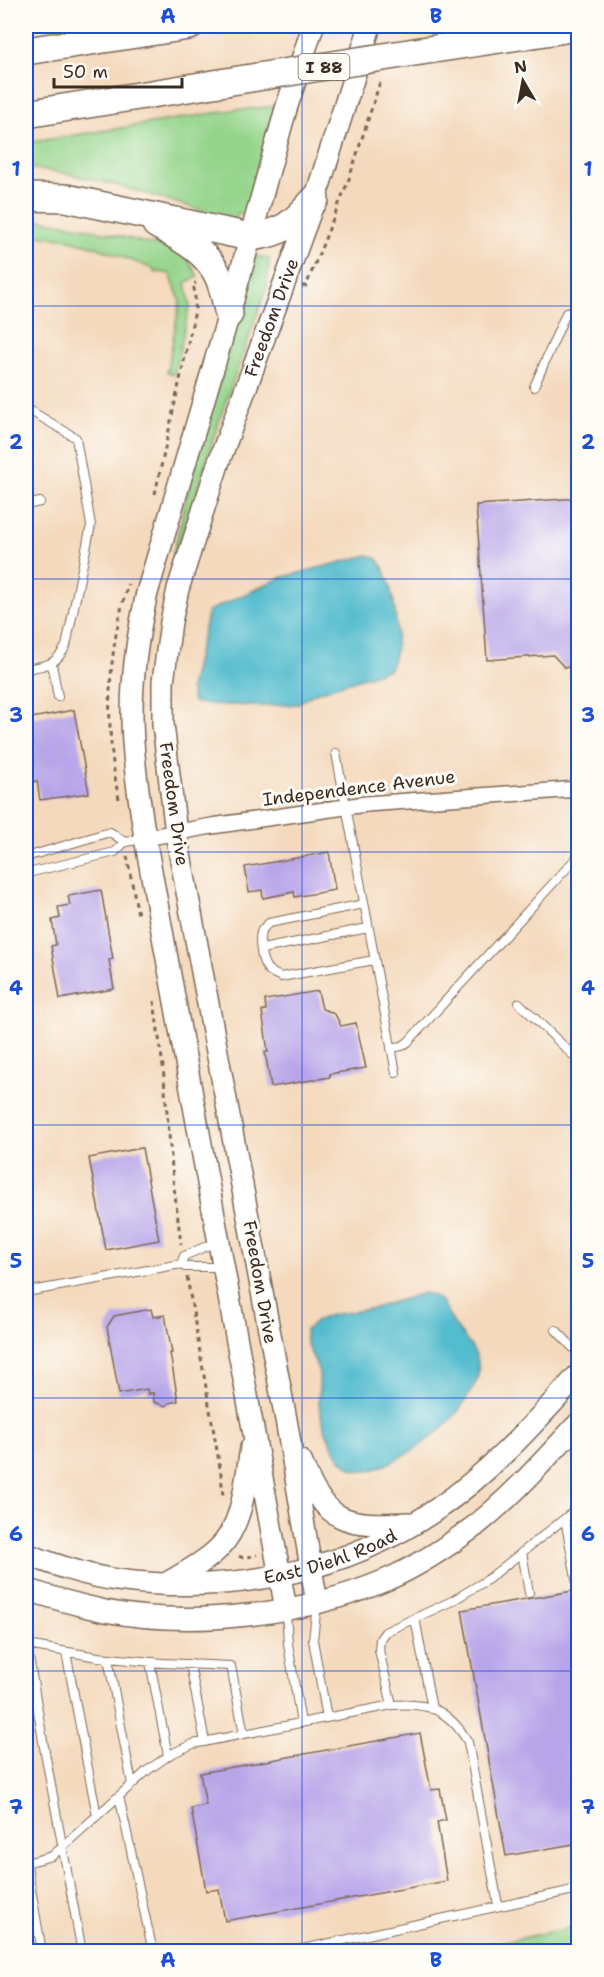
<svg xmlns="http://www.w3.org/2000/svg" width="604" height="1977" viewBox="0 0 604 1977" font-family="'Shantell Sans',sans-serif">
	<style>
		.green { fill: #94d48b; stroke: #687f54; stroke-width: 1.5 }
		.water { fill: #52bcce; stroke: #467376; stroke-width: 1.5 }
		.building { fill: #b7a5e9 }
		.lines { fill: none; stroke-linecap: round; stroke-linejoin: round }
		.lane-casing { stroke: #7c6755; stroke-width: 10 }
		.street-casing { stroke: #7c6755; stroke-width: 18 }
		.secondary-casing { stroke: #7c6755; stroke-width: 24 }
		.highway-casing { stroke: #7c6755; stroke-width: 30 }
		.path { stroke: #7c6755; stroke-width: 3; stroke-dasharray: 4.5 4.5; stroke-linecap: butt }
		.lane { stroke: #fff; stroke-width: 8 }
		.street { stroke: #fff; stroke-width: 15 }
		.secondary { stroke: #fff; stroke-width: 21 }
		.highway { stroke: #fff; stroke-width: 27 }
		.highway-bridge-casing { stroke: #7c6755; stroke-width: 30; stroke-linecap: butt }
		.highway-bridge { stroke: #fff; stroke-width: 27 }
		.grid { fill: none; stroke: #1d4ed8; stroke-width: 1.5; stroke-opacity: 0.55 }
		.labels { text-anchor: middle; stroke-width: 6; stroke-linejoin: round; paint-order: stroke }
		.shield { fill: #fdfcf7; stroke: #75695f; stroke-width: 1.5 }
		.shield-label { font-size: 16px; font-weight: bold; fill: #3b2a1e }
		.street-label { font-size: 18px; fill: #3b2a1e; stroke: #fdfcf7 }
		.neatline { fill: none; stroke: #1d4ed8; stroke-width: 2 }
		.grid-label { font-size: 20px; text-anchor: middle; font-weight: bold; fill: #1d4ed8 }
	</style>
	<rect width="100%" height="100%" fill="#fdfcf7"/>
	<filter id="ink" filterUnits="userSpaceOnUse"><feTurbulence type="fractalNoise" baseFrequency=".0167" numOctaves="2"/><feDisplacementMap in="SourceGraphic" scale="12" xChannelSelector="R" yChannelSelector="G"/><feConvolveMatrix kernelMatrix="1 2 1 2 8 2 1 2 1" color-interpolation-filters="sRGB"/></filter>
	<filter id="wash" filterUnits="userSpaceOnUse"><feTurbulence type="fractalNoise" baseFrequency=".008" numOctaves="4" result="noise"/><feDisplacementMap in="SourceGraphic" scale="24" xChannelSelector="R" yChannelSelector="G"/><feGaussianBlur stdDeviation="1.35" result="paint"/><feColorMatrix in="noise" values="0 0 0 0 0 0 0 0 0 0 0 0 0 0 0 0 0 1.4 0 .05"/><feComposite in="paint" operator="in"/></filter>
	<g filter="url(#wash)">
		<rect width="100%" height="100%" fill="#f4d9bc"/>
		<path class="green" d="M275,106L244,214L238,213L235,221C166,200 97,175 26,168V143L239,109L240,110Z
			M26,218C67,223 106,232 146,243C157,246 172,248 182,254C189,260 194,269 198,277L186,282L190,305L174,375L167,372L180,301L170,274L160,272L157,273L154,272V269L93,246L62,238L29,234L26,232Z
			M255,256L269,259L267,287L221,415L174,559L172,558L189,486Z
			M578,1926V1951H460Z"/>
		<path class="water" d="M368,555L378,559C395,584 403,642 390,669L315,693L297,704L262,706L201,704L193,702L190,688L208,611L280,578Z
			M423,1293C445,1295 445,1312 456,1327C467,1342 481,1353 478,1374C478,1380 474,1386 471,1391C454,1424 424,1446 391,1462C383,1465 374,1471 365,1471C359,1472 350,1468 345,1463C332,1452 319,1418 319,1401C318,1392 320,1383 319,1374C317,1359 304,1348 305,1331L318,1320L331,1315L375,1308Z"/>
		<g id="blocks">
			<path class="building" d="M579,498V669L564,667L553,655L487,660L476,505Z
				M74,710L89,793L40,800L37,781L26,783V719Z
				M329,852L335,890L295,897L294,892L263,898L262,890L249,892L245,867Z
				M101,890L113,959L109,960L114,989L60,999L51,946L56,945L52,920L60,918L58,907L70,905L68,896Z
				M318,991L322,1009L331,1012L336,1016L341,1026L356,1023L366,1068L330,1074V1077L271,1087L265,1052H268L262,1011L266,1010L265,1000Z
				M142,1148L159,1240L106,1250L89,1158Z
				M151,1309L153,1317L165,1315L172,1353H170L178,1401L169,1403L166,1406L154,1402L153,1393L148,1394L147,1389L119,1394L107,1327L114,1316Z
				M579,1590V1843L506,1856L462,1610Z
				M420,1733L431,1790L440,1789L446,1820L437,1822L447,1881L225,1921L219,1889L206,1891L191,1808L206,1805L200,1773Z"/>
		</g>
	</g>
	<g filter="url(#ink)">
		<use href="#blocks" fill-opacity="0" stroke="#7c6755" stroke-width="1.5"/>
		<g class="lines">
			<defs>
				<path id="lane" d="M534,387L566,313L578,311
					M26,408L76,438L91,525L66,646C55,666 47,665 26,669
					M26,505L40,502
					M52,664L58,697
					M336,753L396,1073
					M26,857L110,832L125,842
					M26,871L32,872L115,852L125,842L144,839
					M364,904L269,923C268,924 263,928 262,930C258,937 261,958 265,965C268,972 275,974 281,977L374,960
					M262,949L368,928
					M519,1003L578,1060
					M391,1048L402,1046L408,1042L578,856
					M181,1264L184,1256L216,1242
					M26,1292L181,1264L185,1267H221
					M556,1330L578,1353
					M565,1519L577,1584
					M522,1552L529,1593
					M317,1604L313,1640L327,1718
					M286,1611L288,1644L301,1723
					M415,1618L432,1709
					M66,1652L97,1816
					M108,1658L132,1784
					M150,1662L168,1756
					M190,1664L205,1742
					M392,1705L379,1650L380,1639L385,1632L452,1601L487,1580L578,1508
					M119,1796L153,1952
					M26,1860L42,1952
					M26,1863L52,1856L148,1770L171,1754L193,1744L392,1705C429,1702 449,1710 468,1742L498,1905
					M82,1952L44,1747L27,1645L98,1657L163,1663L231,1666L244,1734
					M289,1952L578,1889"/>
				<path id="street" d="M145,838L212,826L366,804L578,789"/>
				<g id="secondary">
					<path d="M301,1461C326,1525 346,1526 411,1523"/>
					<path id="s1" d="M26,1554C55,1565 86,1576 117,1580C228,1595 344,1573 437,1509C491,1472 534,1423 578,1375"/>
					<path d="M167,1583C184,1573 204,1563 218,1549C244,1524 245,1482 251,1448"/>
					<path d="M26,1589C52,1598 78,1605 105,1611C192,1628 304,1615 386,1580C417,1567 448,1546 475,1526C513,1496 545,1459 578,1424"/>
					<path id="s2" d="M317,1603L287,1425L176,833L163,724V682L171,622L178,589L218,464L315,199L370,26"/>
					<path d="M286,1609L145,838C139,797 132,755 132,713C132,672 138,633 147,593L229,314L286,109L313,26"/>
				</g>
				<path id="highway" d="M26,51L189,26
					M421,51L578,27
					M26,114L226,82
					M26,197L66,198L250,237C284,233 293,224 315,199
					M156,224C180,238 208,251 219,278C224,290 226,303 229,314"/>
			</defs>
			<use href="#lane" class="lane-casing"/>
			<use href="#street" class="street-casing"/>
			<use href="#secondary" class="secondary-casing"/>
			<use href="#highway" class="highway-casing"/>
			<path class="path" d="M302,286H306L349,179L381,79
				M155,494L195,311V294L193,284L196,283
				M119,799C104,727 107,654 128,584
				M127,856L138,915
				M154,1001L163,1067L173,1179L181,1244
				M187,1277L221,1474L223,1496
				M239,1556L243,1558L257,1555
				M500,1952L521,1947L543,1952"/>
			<use href="#lane" class="lane"/>
			<use href="#street" class="street"/>
			<use href="#secondary" class="secondary"/>
			<use href="#highway" class="highway"/>
			<defs>
				<path id="highway-bridge" d="M226,82L421,51"/>
			</defs>
			<use href="#highway-bridge" class="highway-bridge-casing"/>
			<use href="#highway-bridge" class="highway-bridge"/>
		</g>
	</g>
	<path class="grid" d="M302,26V1952M26,306H578M26,579H578M26,852H578M26,1125H578M26,1398H578M26,1671H578"/>
	<g class="labels">
		<rect class="shield" x="298.5" y="54" width="51" height="26" rx="4.5"/>
		<g class="shield-label">
			<text x="324" y="73">I 88</text>
		</g>
		<g class="street-label">
			<text dy="6" stroke="none"><textPath href="#s2" startOffset="1316">Freedom Drive</textPath></text>
			<text transform="translate(359 788) rotate(-7)" y="6">Independence Avenue</text>
			<text transform="translate(174 804) rotate(82)" y="6">Freedom Drive</text>
			<text transform="translate(260 1282) rotate(80)" y="6">Freedom Drive</text>
			<text dy="6" stroke="none"><textPath href="#s1" startOffset="312">East Diehl Road</textPath></text>
		</g>
	</g>
	<rect width="604" height="1977" fill="none" stroke="#fdfcf7" stroke-width="66"/>
	<g transform="translate(523 81) rotate(350)" stroke="#fdfcf7" stroke-width="4.5" paint-order="stroke">
	<path d="M0-4.5L10 22L0 15L-10 22Z" fill="#3b2a1e"/>
	<text y="-9" font-size="16" font-weight="bold" text-anchor="middle" fill="#3b2a1e">N</text>
	</g>
	<path d="M54 78v9h128v-9" fill="none" stroke="#3b2a1e" stroke-width="3"/>
	<text x="63" y="78" font-size="18" fill="#3b2a1e" stroke="#fdfcf7" stroke-width="4.5" paint-order="stroke">50 m</text>
	<rect x="33" y="33" width="538" height="1911" class="neatline"/>
	<g class="grid-label">
		<text x="168" y="23">A</text>
		<text x="436" y="23">B</text>
		<text x="16" y="176">1</text>
		<text x="588" y="176">1</text>
		<text x="16" y="449">2</text>
		<text x="588" y="449">2</text>
		<text x="16" y="722">3</text>
		<text x="588" y="722">3</text>
		<text x="16" y="995">4</text>
		<text x="588" y="995">4</text>
		<text x="16" y="1268">5</text>
		<text x="588" y="1268">5</text>
		<text x="16" y="1541">6</text>
		<text x="588" y="1541">6</text>
		<text x="16" y="1814">7</text>
		<text x="588" y="1814">7</text>
		<text x="168" y="1967">A</text>
		<text x="436" y="1967">B</text>
	</g>
</svg>
